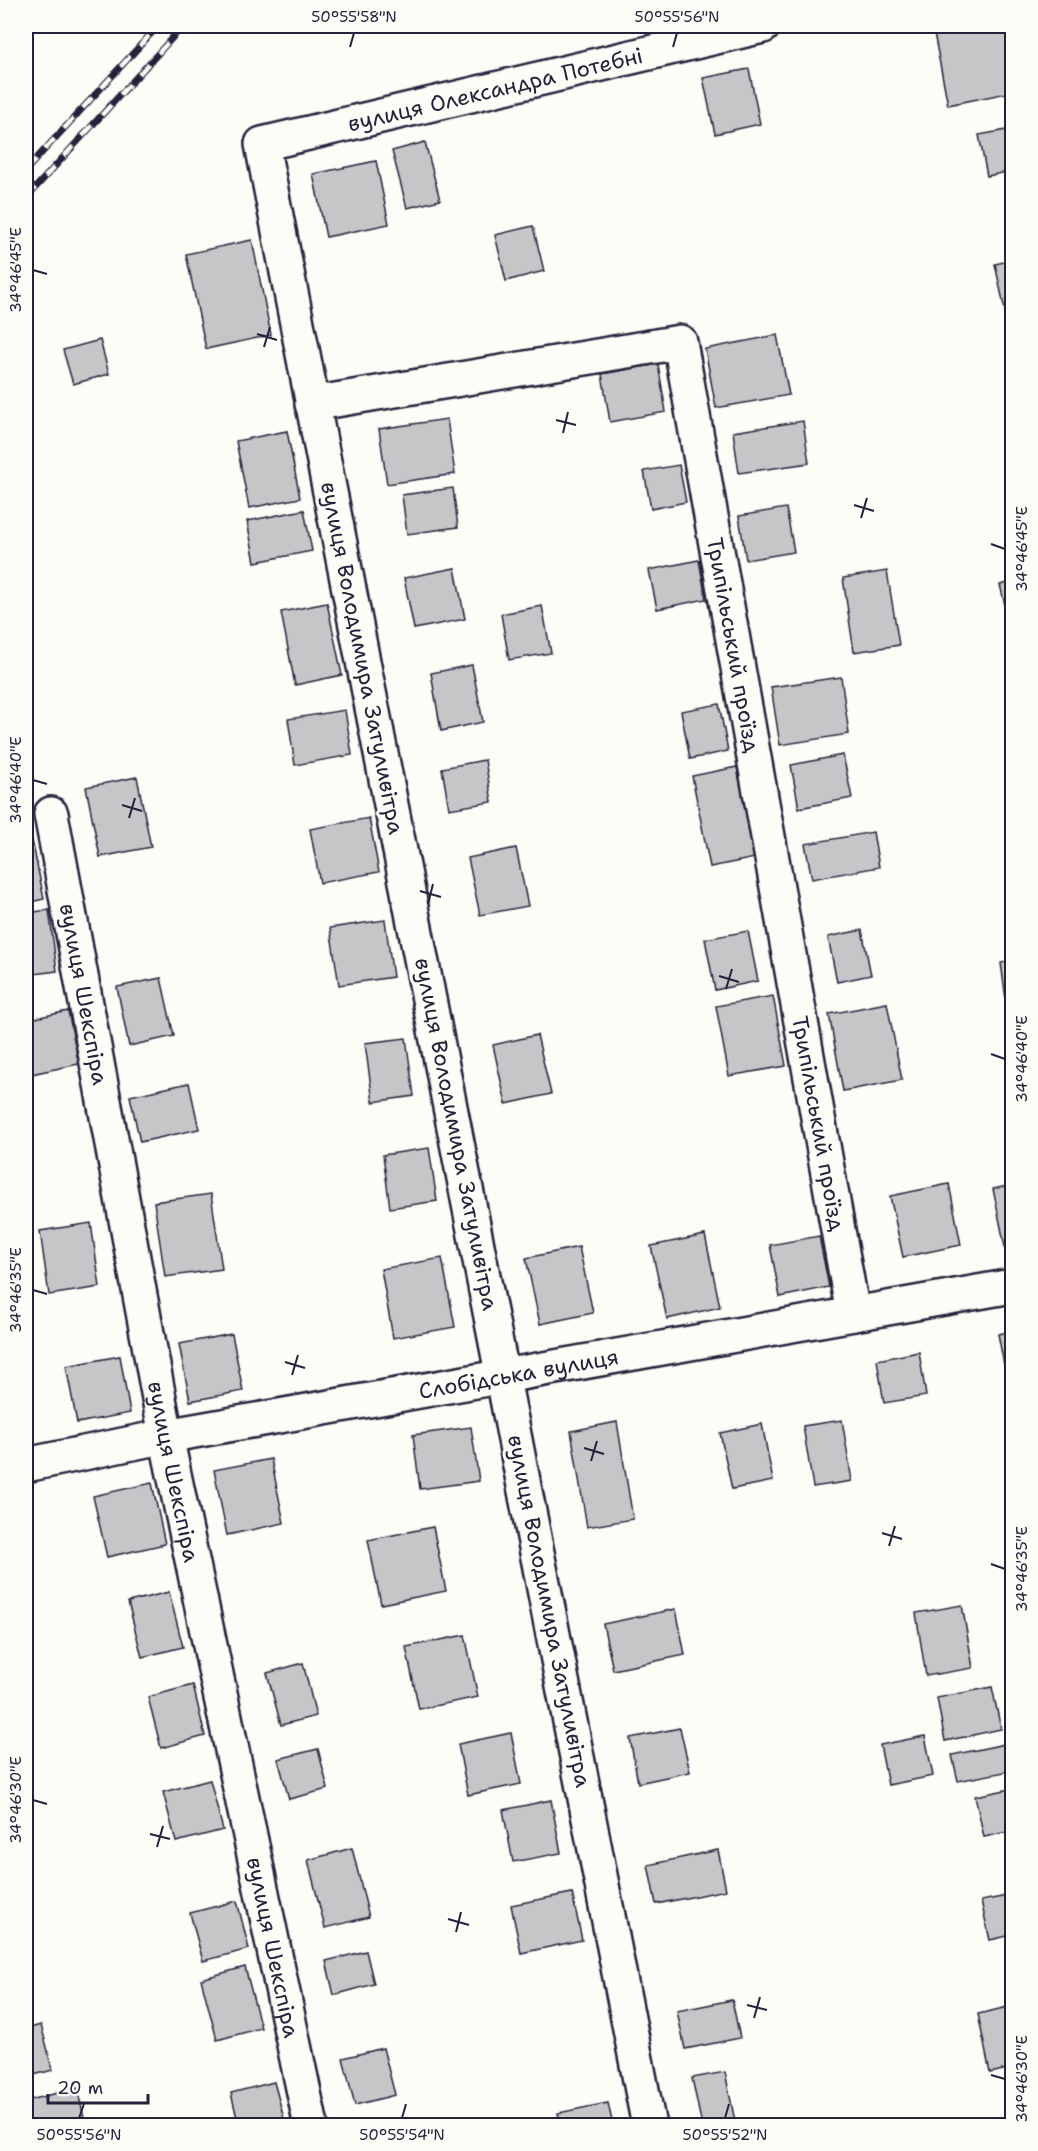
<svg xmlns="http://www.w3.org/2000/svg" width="1038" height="2151" font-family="'Shantell Sans',sans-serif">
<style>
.building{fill:#c6c6c8;stroke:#22223b;stroke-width:1.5}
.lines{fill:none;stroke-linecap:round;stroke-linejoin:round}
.street-casing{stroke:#22223b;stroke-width:38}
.street{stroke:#fdfcf7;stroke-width:33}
.rail-casing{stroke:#22223b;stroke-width:7}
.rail{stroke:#fdfcf7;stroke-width:4.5;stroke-dasharray:14;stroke-linecap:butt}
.ticks{fill:none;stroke:#22223b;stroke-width:2}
.labels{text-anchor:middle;stroke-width:6;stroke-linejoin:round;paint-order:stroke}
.street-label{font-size:22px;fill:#22223b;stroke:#fdfcf7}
.neatline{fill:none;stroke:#22223b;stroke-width:2}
.ticks-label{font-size:15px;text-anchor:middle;fill:#22223b}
</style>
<rect width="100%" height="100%" fill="#fdfcf7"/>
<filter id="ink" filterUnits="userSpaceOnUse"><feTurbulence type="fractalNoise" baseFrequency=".0167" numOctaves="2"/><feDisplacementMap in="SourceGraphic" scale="12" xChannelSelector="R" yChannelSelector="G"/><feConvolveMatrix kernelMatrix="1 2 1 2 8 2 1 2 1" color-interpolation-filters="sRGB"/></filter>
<g filter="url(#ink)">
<g class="building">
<path d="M945 26H1006L1012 59V92L948 105 933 28Z"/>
<path d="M749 69 760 124 715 134 703 78Z"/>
<path d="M1012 129V171L987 176 979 135Z"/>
<path d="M425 142 440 200 407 208 392 151Z"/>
<path d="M376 161 389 224 326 237 313 174Z"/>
<path d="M533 226 544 271 506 281 495 235Z"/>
<path d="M252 240 271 335 206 349 186 254Z"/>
<path d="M1012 260V310L1005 311 995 264Z"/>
<path d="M777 335 789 395 716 408 705 349Z"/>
<path d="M100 340 109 374 73 384 63 350Z"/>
<path d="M658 364 666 412 610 422 602 374Z"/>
<path d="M447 419 455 474 387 484 379 429Z"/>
<path d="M803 421 809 463 739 473 733 432Z"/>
<path d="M287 431 300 498 249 508 236 441Z"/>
<path d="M679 465 686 502 651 509 644 471Z"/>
<path d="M453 488 458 527 407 534 402 495Z"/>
<path d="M786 508 794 552 746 560 739 516Z"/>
<path d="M304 510 312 551 255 562 247 521Z"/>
<path d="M699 560 706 599 657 609 649 570Z"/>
<path d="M455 568 465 619 414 629 404 578Z"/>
<path d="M887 571 899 645 854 652 843 578Z"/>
<path d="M1012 582V624L1010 625 1000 585Z"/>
<path d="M327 603 342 675 295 685 281 612Z"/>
<path d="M542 606 551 653 509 660 501 614Z"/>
<path d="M472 665 483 722 441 731 431 673Z"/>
<path d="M841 677 849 734 780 745 771 687Z"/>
<path d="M719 704 728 751 690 759 681 711Z"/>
<path d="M345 710 352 755 295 765 288 719Z"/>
<path d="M843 755 852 798 799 808 791 765Z"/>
<path d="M485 760 492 802 449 809 442 768Z"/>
<path d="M737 767 755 858 710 867 692 776Z"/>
<path d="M137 777 151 847 100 857 86 787Z"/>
<path d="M369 818 379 872 320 883 310 829Z"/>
<path d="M29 825 44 899 26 903V826Z"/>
<path d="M873 832 879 867 812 879 805 844Z"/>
<path d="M516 848 528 906 480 915 468 858Z"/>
<path d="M49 910 57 971 26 975V913Z"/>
<path d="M385 920 393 977 339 985 330 928Z"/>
<path d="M862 930 871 975 837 982 828 937Z"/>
<path d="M748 931 758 981 715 990 705 939Z"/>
<path d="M1012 961V1028H1010L1001 963Z"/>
<path d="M161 978 174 1036 129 1046 117 987Z"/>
<path d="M773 996 786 1066 729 1076 716 1006Z"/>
<path d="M887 1003 902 1080 843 1091 829 1014Z"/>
<path d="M68 1011 79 1064 31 1074 26 1050V1020Z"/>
<path d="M537 1035 551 1094 506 1104 493 1045Z"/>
<path d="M406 1038 414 1096 373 1102 365 1043Z"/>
<path d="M189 1083 199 1129 140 1142 130 1096Z"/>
<path d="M429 1148 437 1201 390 1208 383 1155Z"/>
<path d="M949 1184 961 1245 903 1257 890 1196Z"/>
<path d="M1012 1185V1246L1005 1247 993 1189Z"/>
<path d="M211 1194 222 1269 165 1277 154 1202Z"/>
<path d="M91 1223 100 1287 49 1295 40 1231Z"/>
<path d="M705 1235 720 1307 667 1319 651 1246Z"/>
<path d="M819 1236 829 1287 780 1297 770 1245Z"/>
<path d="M579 1247 593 1313 540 1324 526 1258Z"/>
<path d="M442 1258 455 1327 393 1338 381 1269Z"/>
<path d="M1012 1331V1395H1010L998 1334Z"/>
<path d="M232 1334 243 1391 190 1401 179 1344Z"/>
<path d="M919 1352 926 1396 884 1403 877 1360Z"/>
<path d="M120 1356 130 1413 77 1423 66 1366Z"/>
<path d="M842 1420 852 1481 813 1487 803 1426Z"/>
<path d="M617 1422 633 1519 587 1527 571 1431Z"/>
<path d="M762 1424 773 1481 732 1489 720 1433Z"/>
<path d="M471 1427 479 1481 420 1489 413 1435Z"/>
<path d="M271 1459 284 1523 227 1535 214 1470Z"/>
<path d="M152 1483 165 1544 107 1557 93 1496Z"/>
<path d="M433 1527 446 1591 381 1604 368 1540Z"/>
<path d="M169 1592 183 1647 142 1657 128 1602Z"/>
<path d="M962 1605 973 1668 926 1676 916 1613Z"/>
<path d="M676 1609 685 1655 613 1670 603 1624Z"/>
<path d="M465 1635 478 1697 419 1709 406 1647Z"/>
<path d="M303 1663 316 1716 281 1725 267 1673Z"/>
<path d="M193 1685 205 1736 161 1748 148 1697Z"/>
<path d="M992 1687 1001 1729 945 1741 937 1698Z"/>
<path d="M680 1728 690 1772 638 1783 630 1738Z"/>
<path d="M511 1733 521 1784 468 1795 458 1744Z"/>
<path d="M925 1736 933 1776 888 1785 880 1745Z"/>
<path d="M1005 1744 1010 1771 958 1781 952 1755Z"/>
<path d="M318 1749 328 1789 289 1799 278 1759Z"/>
<path d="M210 1780 223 1830 176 1842 163 1792Z"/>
<path d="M1011 1789 1012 1831 984 1837 975 1796Z"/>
<path d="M551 1800 561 1853 513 1862 503 1810Z"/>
<path d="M352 1848 369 1917 325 1928 308 1860Z"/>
<path d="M718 1850 726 1890 656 1904 648 1865Z"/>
<path d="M572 1893 582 1940 521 1953 511 1905Z"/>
<path d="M1012 1895V1935L990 1940 981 1901Z"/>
<path d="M237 1901 249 1949 203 1961 190 1913Z"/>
<path d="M26 1925 31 1947 26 1948Z"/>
<path d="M366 1951 374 1984 334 1995 326 1961Z"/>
<path d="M245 1967 261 2028 217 2040 201 1979Z"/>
<path d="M732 2000 740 2038 685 2049 677 2011Z"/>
<path d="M1012 2006V2068L990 2073 978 2014Z"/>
<path d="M41 2025 53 2070 26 2077V2029Z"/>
<path d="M383 2048 395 2095 355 2105 343 2058Z"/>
<path d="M725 2072 736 2126H702L692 2078Z"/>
<path d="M274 2082 286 2126H239L231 2093Z"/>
<path d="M77 2088 86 2126H26V2101Z"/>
<path d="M608 2103 613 2126H561L558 2113Z"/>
</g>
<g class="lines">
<defs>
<g id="street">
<path id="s1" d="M312 404 680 342 853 1314"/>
<path id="s2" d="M51 814 166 1436 311 2126"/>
<path id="s3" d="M26 1465 166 1436 1012 1286"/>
<path id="s4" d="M649 2126 262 144 763 26"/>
</g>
</defs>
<use href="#street" class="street-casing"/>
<use href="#street" class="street"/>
<defs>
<g id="rail">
<path d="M26 170 158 26"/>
<path d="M26 198 183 26"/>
</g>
</defs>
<use href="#rail" class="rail-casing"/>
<use href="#rail" class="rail"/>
</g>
</g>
<path class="ticks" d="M350 47 354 33M673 47 677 33M33 270 47 274M257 334 277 340M264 347 270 327M556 420 576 425M563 433 568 412M854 505 874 511M861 518 867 498M991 544 1005 549M33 780 47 784M122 805 142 811M129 818 135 798M420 891 441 897M428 904 433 884M719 976 739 982M726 989 732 969M991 1054 1005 1059M33 1290 47 1294M285 1362 305 1368M292 1375 298 1355M584 1448 604 1454M591 1461 597 1441M882 1533 902 1539M889 1546 895 1526M991 1564 1005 1569M33 1800 47 1804M150 1834 170 1839M157 1847 163 1826M448 1919 469 1925M456 1932 461 1912M747 2005 767 2010M754 2018 760 1997M991 2075 1005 2079M79 2118 84 2104M402 2118 406 2104M725 2118 729 2104"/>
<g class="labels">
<g class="street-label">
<text dy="8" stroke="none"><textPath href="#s4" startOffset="2259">вулиця Олександра Потебні</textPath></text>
<text dy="8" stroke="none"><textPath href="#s1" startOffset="681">Трипільський проїзд</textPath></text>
<text transform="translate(363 658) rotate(79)" y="8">вулиця Володимира Затуливітра</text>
<text dy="8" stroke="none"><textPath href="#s2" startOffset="183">вулиця Шекспіра</textPath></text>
<text dy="8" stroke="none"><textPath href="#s1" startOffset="1167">Трипільський проїзд</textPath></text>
<text transform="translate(457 1134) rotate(79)" y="8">вулиця Володимира Затуливітра</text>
<text dy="8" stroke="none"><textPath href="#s3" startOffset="501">Слобідська вулиця</textPath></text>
<text dy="8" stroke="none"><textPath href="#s2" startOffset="669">вулиця Шекспіра</textPath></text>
<text transform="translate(550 1611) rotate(79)" y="8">вулиця Володимира Затуливітра</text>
<text dy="8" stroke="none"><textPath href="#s2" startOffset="1155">вулиця Шекспіра</textPath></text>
</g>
</g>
<rect width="1038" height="2151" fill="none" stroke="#fdfcf7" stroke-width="66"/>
<path d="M48 2094v9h100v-9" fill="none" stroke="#22223b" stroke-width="3"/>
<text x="57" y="2094" font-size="18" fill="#22223b" stroke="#fdfcf7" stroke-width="4.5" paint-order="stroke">20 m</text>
<rect x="33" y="33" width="972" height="2085" class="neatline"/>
<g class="ticks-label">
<text x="354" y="22">50°55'58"N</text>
<text x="677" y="22">50°55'56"N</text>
<text transform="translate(16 270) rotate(-90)" y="5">34°46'45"E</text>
<text transform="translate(1022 549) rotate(-90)" y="5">34°46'45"E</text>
<text transform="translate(16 780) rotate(-90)" y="5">34°46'40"E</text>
<text transform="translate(1022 1059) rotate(-90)" y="5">34°46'40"E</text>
<text transform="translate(16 1290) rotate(-90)" y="5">34°46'35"E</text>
<text transform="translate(1022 1569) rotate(-90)" y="5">34°46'35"E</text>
<text transform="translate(16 1800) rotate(-90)" y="5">34°46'30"E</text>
<text transform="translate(1022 2079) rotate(-90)" y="5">34°46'30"E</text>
<text x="79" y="2140">50°55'56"N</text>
<text x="402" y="2140">50°55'54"N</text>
<text x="725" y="2140">50°55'52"N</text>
</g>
</svg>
